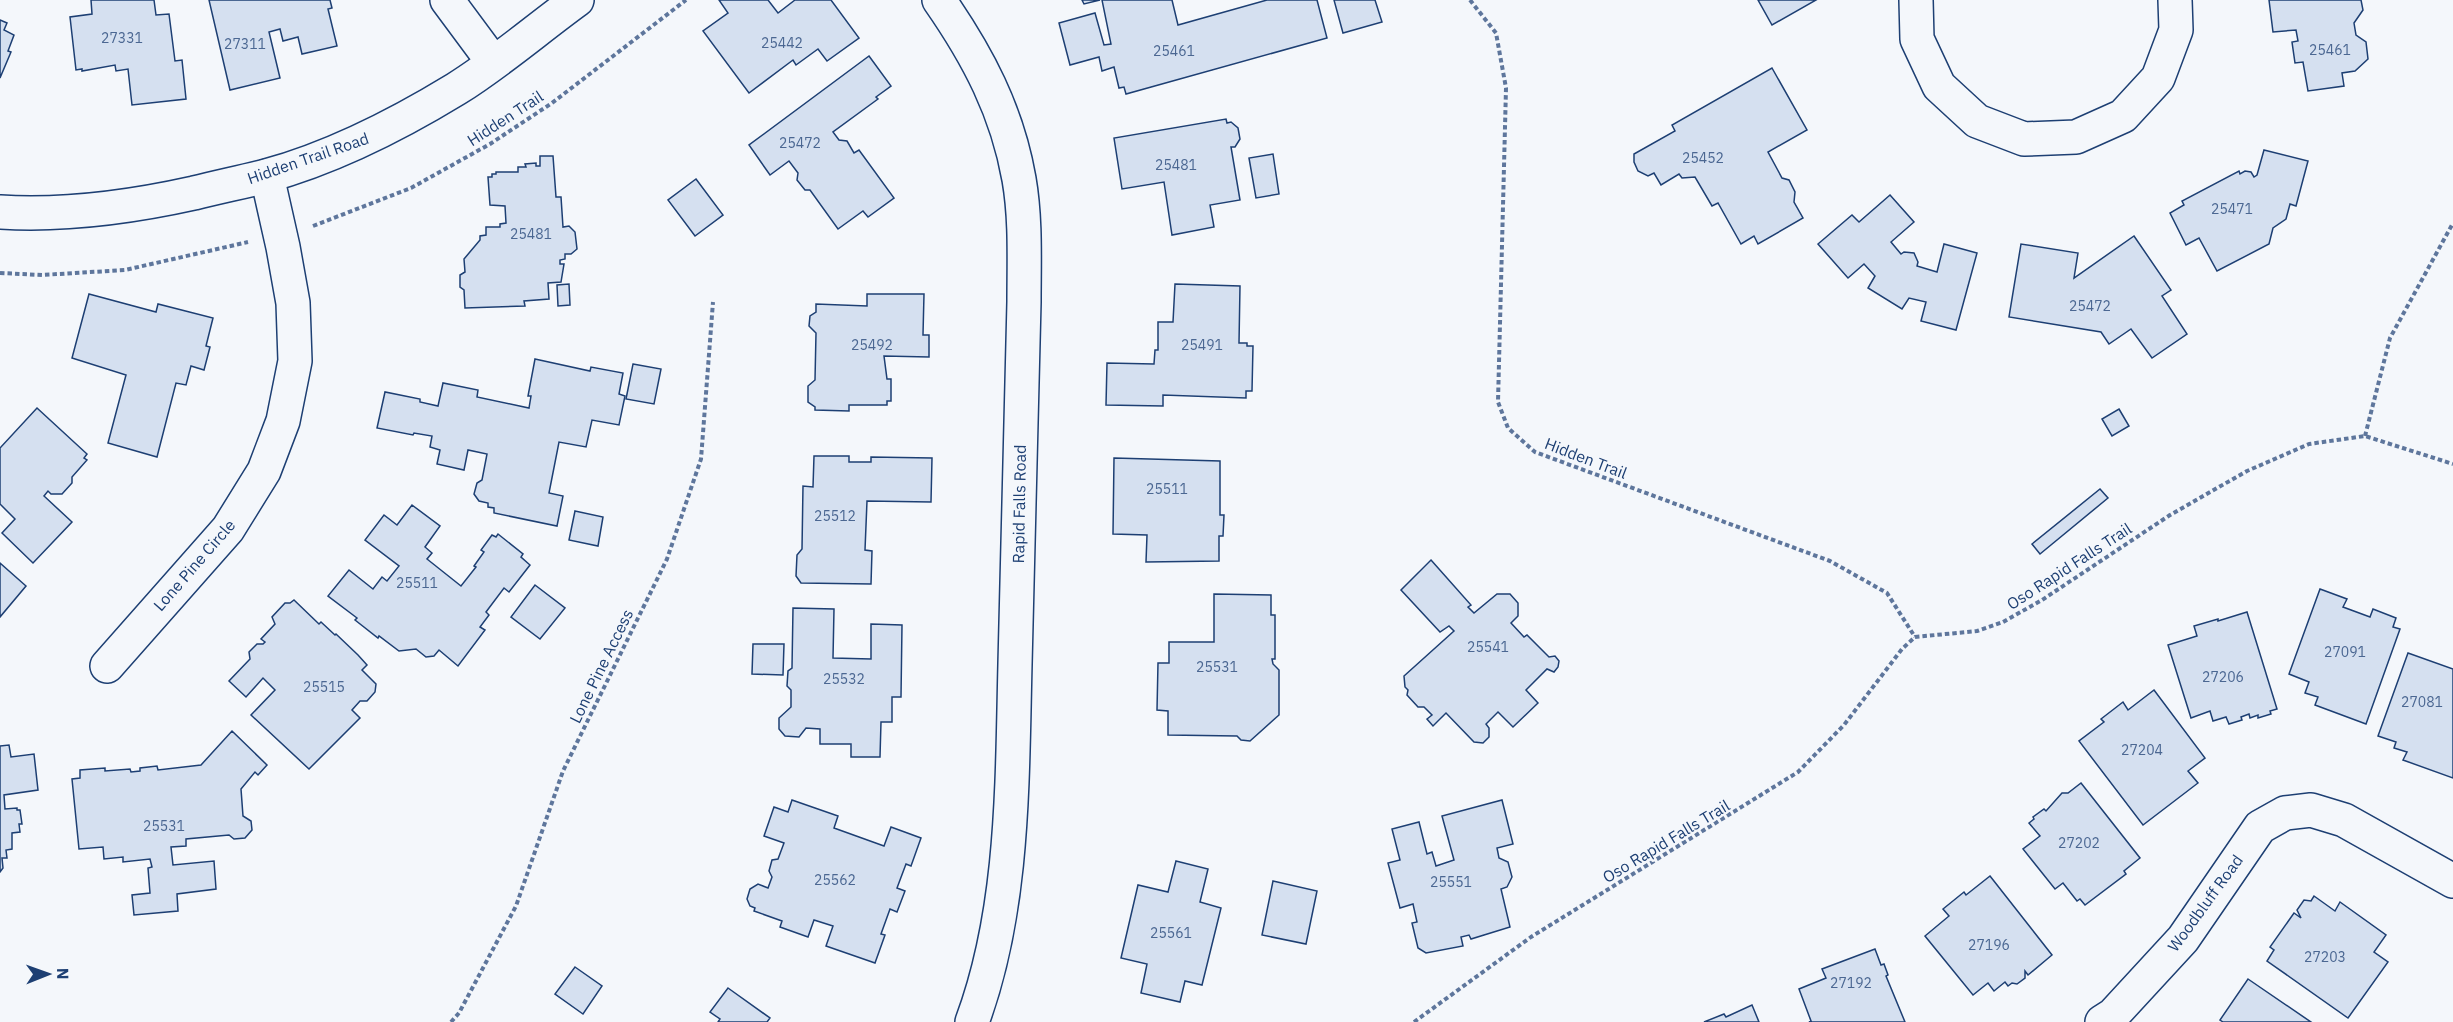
<svg xmlns="http://www.w3.org/2000/svg" width="2453" height="1022" font-family="'IBM Plex Sans',sans-serif">
<style>
.building{fill:#d5e0f0;stroke:#1d3f73;stroke-width:1.5}
.lines{fill:none;stroke-linecap:round;stroke-linejoin:round}
.street-casing{stroke:#1d3f73;stroke-width:36}
.secondary-casing{stroke:#1d3f73;stroke-width:36}
.path{stroke:#5e769c;stroke-width:4;stroke-dasharray:4.5 3;stroke-linecap:butt}
.street{stroke:#f4f7fb;stroke-width:33}
.secondary{stroke:#f4f7fb;stroke-width:33}
.labels{text-anchor:middle;stroke-width:4.5;stroke-linejoin:round;paint-order:stroke}
.number-label{font-size:14px;fill:#4b6792}
.street-label{font-size:16px;fill:#1d3f73;stroke:#f4f7fb}
</style>
<rect width="100%" height="100%" fill="#f4f7fb"/>
<g class="building">
<path d="M91 0H154L156 15 169 14 175 61 182 60 186 99 132 105 128 69 116 71 115 65 82 71V69L76 70 70 17 92 14Z"/>
<path d="M209 0H330L332 8 328 9 337 46 302 54 298 37 283 41 280 29 269 32 280 78 230 90Z"/>
<path d="M719 0H768L778 13 795 0H831L859 38 827 61 818 49 796 65 793 60 749 93 703 31 728 13Z"/>
<path d="M1082 0H1100L1084 4Z"/>
<path d="M1102 0H1172L1178 25 1267 0H1317L1327 38 1126 94 1124 87 1119 88 1114 67 1102 71 1099 57 1070 65 1059 23 1095 13 1104 45 1111 44Z"/>
<path d="M1334 0H1375L1382 22 1343 33Z"/>
<path d="M1758 0H1816L1772 25Z"/>
<path d="M2269 0H2361L2363 10 2354 23 2356 35 2366 42 2368 59 2355 71 2342 73 2344 86 2308 91 2303 62 2295 63 2292 42 2298 41 2296 30 2273 32Z"/>
<path d="M0 20 7 23 4 30 14 35 8 51 11 52 0 78Z"/>
<path d="M869 56 891 86 876 97 878 99 833 132 839 140 847 141 854 153 859 150 894 198 868 217 863 211 838 229 810 190H805L797 180 798 173 789 161 770 175 749 145Z"/>
<path d="M1772 68 1807 130 1768 152 1782 178 1789 180 1795 192 1794 202 1803 218 1758 244 1754 236 1741 244 1718 203 1712 206 1695 177 1682 178 1679 174 1661 185 1654 173 1648 176 1638 171 1634 162V154L1675 131 1672 125Z"/>
<path d="M1226 119 1227 123 1231 122 1238 128 1240 139 1235 147H1231L1240 200 1210 205 1214 227 1172 235 1164 182 1122 189 1114 138Z"/>
<path d="M2264 150 2308 161 2296 206 2290 204 2286 219 2273 228 2269 244 2217 271 2199 238 2186 245 2170 213 2184 205 2182 201 2239 171 2240 174 2245 171 2251 172 2254 177 2257 175Z"/>
<path d="M1273 154 1279 194 1256 198 1249 158Z"/>
<path d="M540 156H553L556 197H561L563 227 569 226 575 232 577 249 571 254H565V259L560 260V264H564L561 282 548 283 549 299 524 301 525 306 465 308 464 290 460 287V275L465 272 464 259 480 240V236L486 235V227H500V224L506 223 505 206 490 205 488 177H492V174H496V172H518V167H526L525 164 536 163V166H540Z"/>
<path d="M696 179 723 215 695 236 668 200Z"/>
<path d="M1890 195 1914 222 1891 242 1901 254 1904 252 1914 253 1918 262 1917 266 1937 272 1944 244 1977 253 1956 330 1921 321 1926 302 1909 298 1902 309 1868 288 1875 276 1864 264 1848 278 1818 244 1852 215 1859 222Z"/>
<path d="M2134 236 2171 290 2162 296 2187 334 2152 358 2131 329 2109 344 2101 332 2009 317 2021 244 2078 253 2074 278Z"/>
<path d="M569 284 570 305 558 306 557 285Z"/>
<path d="M1175 284 1240 286 1239 343H1247V346H1253L1252 391H1246V398L1163 395V406L1106 405 1107 363 1154 364 1155 350H1158V322H1173Z"/>
<path d="M89 294 156 312 158 304 213 318 206 346 210 347 204 370 191 366 186 385 176 383 157 457 108 443 126 375 72 358Z"/>
<path d="M867 294H924L923 335H929V357L884 356 887 379H891V401H887V405H849V411L815 410V407L808 402V386L815 380 816 333 809 326 810 316 816 312V304L867 306Z"/>
<path d="M535 359 590 371 591 367 623 373 619 394 625 396 619 425 592 420 586 447 559 442 549 493 563 496 557 526 494 513V508L488 507V503L479 501 474 494 477 483 482 480 487 454 468 450 464 470 437 464 440 450 430 447 432 436 414 433 413 435 377 428 385 392 420 399V402L438 406 443 383 478 390 477 397 529 408 531 396H528Z"/>
<path d="M633 364 661 369 654 404 626 399Z"/>
<path d="M37 408 87 454 84 458 87 460 72 477V483L62 494H51L48 491 44 496 72 522 33 563 2 533 15 519 0 504V448Z"/>
<path d="M2119 409 2129 426 2112 436 2102 419Z"/>
<path d="M814 456H849V462H871V457L932 458 931 502 867 501 865 550 872 551 871 584 801 583 796 576 797 555 802 549 803 486 813 487Z"/>
<path d="M1114 458 1220 461V515H1224L1223 536H1219V561L1146 562 1147 535 1113 534Z"/>
<path d="M2100 489 2108 498 2040 554 2032 544Z"/>
<path d="M412 505 440 526 425 547 432 553 427 559 461 586 476 567 474 566 484 552 481 550 492 535 496 537 498 534 523 554 521 557 530 565 509 592 504 588 486 612 489 615 480 627 485 630 458 666 439 650 434 656 426 657 416 649 399 651 379 636 378 638 355 620 357 618 328 596 349 570 373 589 382 577 387 581 399 566 365 540 384 515 397 525Z"/>
<path d="M575 511 603 517 598 546 569 540Z"/>
<path d="M1431 560 1471 605 1468 607 1474 613 1497 594H1510L1518 603V616L1511 623 1524 637 1527 635 1549 657 1555 656 1559 661 1558 667 1554 672 1547 669 1526 690 1538 703 1513 727 1498 712 1486 724 1489 728V737L1483 743 1474 742 1446 713 1433 726 1427 719 1432 715 1424 707H1418L1407 695 1408 690 1405 687 1404 676 1454 631 1449 626 1440 632 1401 590Z"/>
<path d="M0 563 26 586 0 617Z"/>
<path d="M535 585 565 608 540 639 511 617Z"/>
<path d="M2320 589 2347 599 2343 607 2370 617 2373 609 2396 618 2393 627 2400 629 2366 724 2315 705 2318 697 2305 693 2309 682 2289 674Z"/>
<path d="M1214 594 1271 595V615H1275V659H1272L1273 664 1279 670V715L1250 741 1241 740 1237 736 1168 735V711L1157 710 1158 663H1169V642H1214Z"/>
<path d="M294 600 319 624 321 622 335 635 336 634 358 655 367 665 362 670 376 684 375 692 367 701H360L352 710 360 718 309 769 251 715 275 690 263 678 246 697 229 681 250 659 249 652 257 644H263L265 642 261 639 275 624 272 617 285 603H290Z"/>
<path d="M793 608 834 609 833 658 871 659V624L902 625 901 697H892V722H881L880 757H851V744H820V729L806 728 799 737 785 736 779 729V718L791 707V690L787 686 788 671 792 668Z"/>
<path d="M2247 612 2277 709 2270 711 2271 714 2258 718V715L2250 718 2249 714 2241 717 2242 720 2229 724 2226 717 2213 721 2210 711 2191 718 2168 645 2197 636 2194 626 2218 619V621Z"/>
<path d="M753 644H784L783 675 752 674Z"/>
<path d="M2408 653 2453 669V778L2403 760 2407 752 2394 748 2396 742 2378 736Z"/>
<path d="M2154 690 2205 758 2188 771 2198 783 2143 825 2079 741 2104 722 2101 719 2123 702 2128 710Z"/>
<path d="M232 731 267 765 258 775 255 772 241 789 243 816 251 821 252 830 245 838 234 839 229 835 186 839V846L171 847 173 865 214 861 216 889 177 894 178 911 134 915 132 895 150 893 148 868 152 867 150 859 123 862V857L104 859 103 847 79 849 72 779 80 778V770L105 768V771L130 769 131 772 140 771V768L157 766 158 770 201 765Z"/>
<path d="M9 745 11 757 34 754 38 790 4 795 5 809 17 808V810H20L22 824H19L20 832 12 833V849L6 850 7 858H2L3 868 0 872V746Z"/>
<path d="M2081 783 2140 858 2124 871 2126 874 2085 905 2080 899 2077 901 2063 883 2055 889 2023 849 2040 836 2029 823 2034 819 2033 817 2044 809 2046 811 2062 793H2068Z"/>
<path d="M792 800 838 816 834 828 884 846 891 827 921 838 911 866 906 864 897 888 905 891 897 912 890 909 881 934 885 935 875 963 826 946 833 926 814 920 808 937 780 927 782 921 754 911 755 908 750 906 747 899 750 889 758 884 768 888 772 877 769 871 772 860 778 859 784 843 764 836 774 807 788 812Z"/>
<path d="M1502 800 1513 844 1497 848 1499 858 1508 862 1512 877 1507 887 1501 889 1510 927 1471 939 1469 935 1461 937 1463 946 1426 953 1418 948 1412 923 1417 922 1413 904 1400 908 1388 863 1400 860 1392 829 1419 822 1427 854 1432 852 1436 866 1454 860 1442 816Z"/>
<path d="M1176 861 1208 869 1200 902 1221 908 1202 985 1185 981 1180 1002 1141 993 1147 964 1121 958 1138 885 1168 892Z"/>
<path d="M1990 876 2052 955 2028 975 2025 971V978L2017 984 2012 983 2008 986 2005 982 1994 991 1988 983 1973 995 1925 936 1949 916 1943 909 1964 892 1966 895Z"/>
<path d="M1273 881 1317 891 1306 944 1262 935Z"/>
<path d="M2314 896 2335 911 2340 902 2386 935 2374 952 2388 962 2348 1018 2267 961 2274 950 2270 947 2294 913 2301 918 2297 910 2304 900 2311 901Z"/>
<path d="M1875 949 1881 965 1884 964 1888 975 1886 976 1905 1022H1809L1811 1021 1799 989 1826 978 1822 969Z"/>
<path d="M575 967 602 986 583 1014 555 994Z"/>
<path d="M2248 979 2311 1022H2223L2220 1020Z"/>
<path d="M728 988 770 1018 767 1022H718L720 1019 710 1012Z"/>
<path d="M1752 1005 1759 1022H1704L1724 1014 1726 1017Z"/>
</g>
<g class="lines">
<defs>
<g id="street">
<path d="M447 0 493 62"/>
<path d="M1916 0 1917 39 1939 86 1977 121 2024 139 2076 137 2123 116 2158 78 2176 30 2175 0"/>
<path d="M107 666 228 529 264 471 283 421 295 361 293 303 283 247 267 176"/>
<path d="M2102 1022 2113 1015 2183 939 2260 827 2285 813 2311 810 2344 820 2453 881"/>
</g>
<g id="secondary">
<path d="M939 0C978 56 1007 111 1019 179 1026 219 1024 261 1024 302 1021 423 1018 544 1015 664 1012 784 1014 909 972 1022"/>
<path d="M0 212C65 216 131 207 194 193 218 187 242 182 266 176 332 158 397 125 456 89 498 63 537 29 577 0"/>
</g>
</defs>
<use href="#street" class="street-casing"/>
<use href="#secondary" class="secondary-casing"/>
<g class="path">
<path d="M1470 0 1496 33 1506 88 1498 402 1508 428 1535 452 1830 561 1887 593 1915 637"/>
<path d="M313 226 411 188 490 144 552 103 686 0"/>
<path d="M0 273 42 275 125 270 248 242"/>
<path d="M2365 436 2390 338 2453 223"/>
<path d="M451 1022 459 1013 516 906 563 771 667 559 701 459 713 302"/>
<path d="M1414 1022 1531 937 1798 772 1844 725 1902 649 1915 637 1977 631 2003 622 2042 600 2170 515 2247 471 2309 444 2365 436 2453 464"/>
</g>
<use href="#street" class="street"/>
<use href="#secondary" class="secondary"/>
</g>
<g class="labels">
<g class="number-label">
<text x="122" y="43">27331</text>
<text x="782" y="48">25442</text>
<text x="245" y="49">27311</text>
<text x="2330" y="55">25461</text>
<text x="1174" y="56">25461</text>
<text x="800" y="148">25472</text>
<text x="1703" y="163">25452</text>
<text x="1176" y="170">25481</text>
<text x="2232" y="214">25471</text>
<text x="531" y="239">25481</text>
<text x="2090" y="311">25472</text>
<text x="872" y="350">25492</text>
<text x="1202" y="350">25491</text>
<text x="1167" y="494">25511</text>
<text x="835" y="521">25512</text>
<text x="417" y="588">25511</text>
<text x="1488" y="652">25541</text>
<text x="2345" y="657">27091</text>
<text x="1217" y="672">25531</text>
<text x="2223" y="682">27206</text>
<text x="844" y="684">25532</text>
<text x="324" y="692">25515</text>
<text x="2422" y="707">27081</text>
<text x="2142" y="755">27204</text>
<text x="164" y="831">25531</text>
<text x="2079" y="848">27202</text>
<text x="835" y="885">25562</text>
<text x="1451" y="887">25551</text>
<text x="1171" y="938">25561</text>
<text x="1989" y="950">27196</text>
<text x="2325" y="962">27203</text>
<text x="1851" y="988">27192</text>
</g>
<g class="street-label">
<text transform="translate(505 118) rotate(-33)" y="6">Hidden Trail</text>
<text transform="translate(308 158) rotate(-19)" y="6">Hidden Trail Road</text>
<text transform="translate(1586 458) rotate(21)" y="6">Hidden Trail</text>
<text transform="translate(1019 504) rotate(-89)" y="6">Rapid Falls Road</text>
<text transform="translate(194 565) rotate(-49)" y="6">Lone Pine Circle</text>
<text transform="translate(2069 566) rotate(-33)" y="6">Oso Rapid Falls Trail</text>
<text transform="translate(601 666) rotate(-64)" y="6">Lone Pine Access</text>
<text transform="translate(1666 841) rotate(-31)" y="6">Oso Rapid Falls Trail</text>
<text transform="translate(2205 903) rotate(-54)" y="6">Woodbluff Road</text>
</g>
</g>
<g transform="translate(48 974) rotate(89)" stroke="#f4f7fb" stroke-width="4.5" paint-order="stroke">
<path d="M0-4.5L10 22L0 15L-10 22Z" fill="#1d3f73"/>
<text y="-9" font-size="16" font-weight="bold" text-anchor="middle" fill="#1d3f73">N</text>
</g>
</svg>
